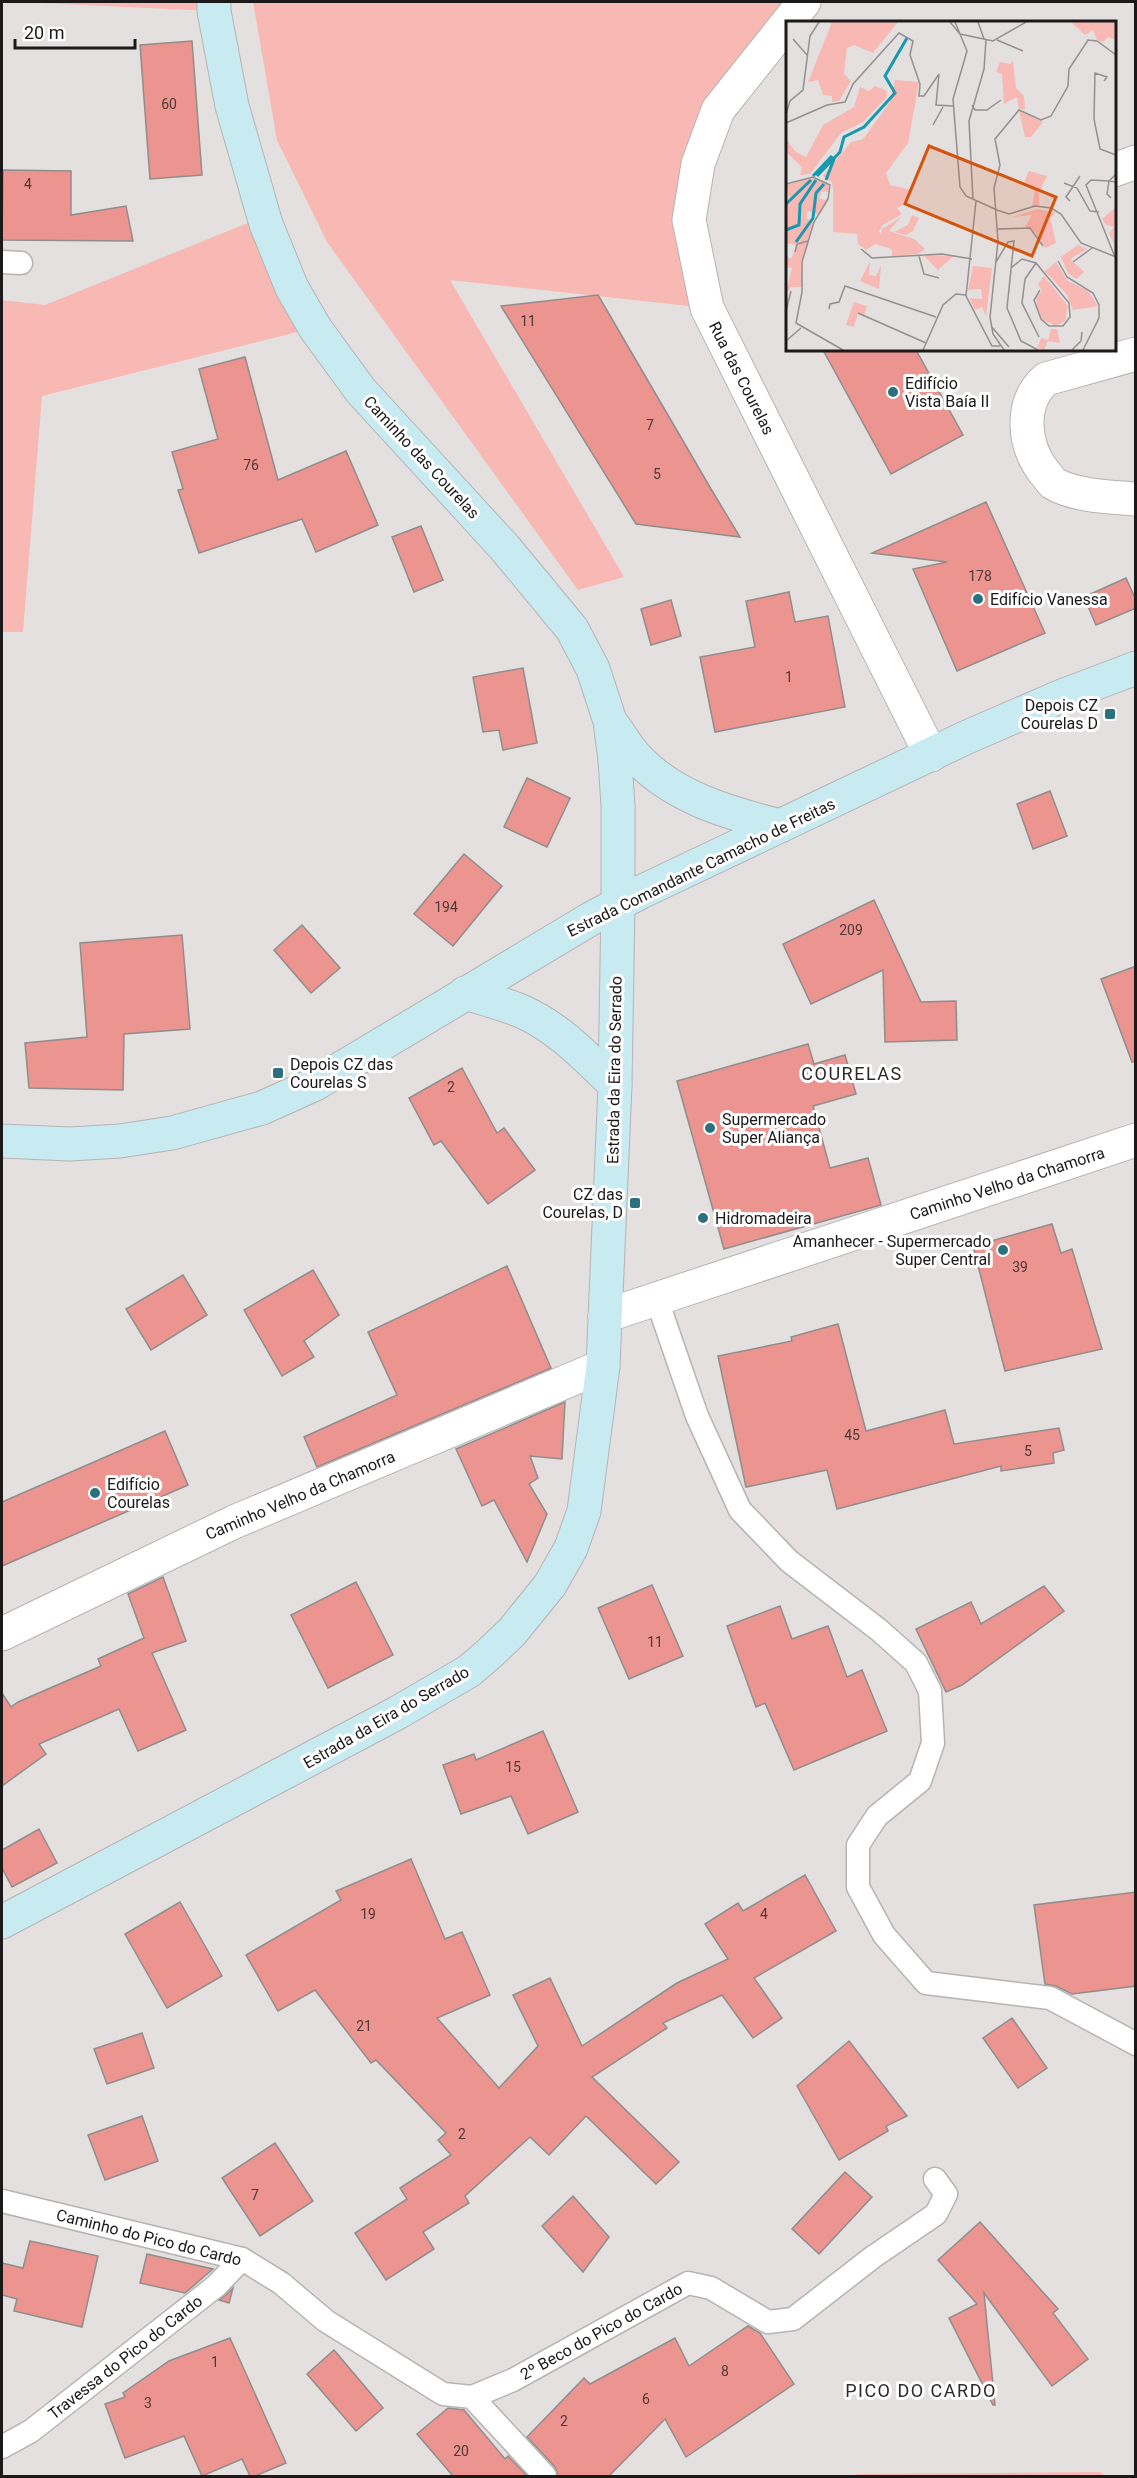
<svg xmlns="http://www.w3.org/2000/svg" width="1137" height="2478" font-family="Roboto,sans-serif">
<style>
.green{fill:#f8b8b4}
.building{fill:#ec9490;stroke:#918d8d;stroke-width:1.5}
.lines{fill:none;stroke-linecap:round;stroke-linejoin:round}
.lane-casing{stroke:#b7b3b3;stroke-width:25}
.street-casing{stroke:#b7b3b3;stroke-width:35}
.secondary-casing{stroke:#b7b3b3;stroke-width:35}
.lane{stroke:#fff;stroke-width:22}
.street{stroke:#fff;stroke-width:33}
.secondary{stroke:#c8ebf2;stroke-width:33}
.poi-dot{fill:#2a707e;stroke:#fff;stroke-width:2}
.labels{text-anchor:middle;stroke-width:6;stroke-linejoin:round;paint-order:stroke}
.number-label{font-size:14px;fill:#4f3837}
.street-label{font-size:16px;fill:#1b1919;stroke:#fff}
.poi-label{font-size:16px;fill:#1b1919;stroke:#fff;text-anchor:start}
.neighbourhood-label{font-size:18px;letter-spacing:1.5px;fill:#2d2a2a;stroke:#fff}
.inset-river{fill:none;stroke:#179ab0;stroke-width:3}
.inset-road{fill:none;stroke:#949090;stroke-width:1.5}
.view{fill:#d4530d;fill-opacity:0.15;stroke:#d4530d;stroke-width:3}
.inset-edge{fill:none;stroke:#1b1919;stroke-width:3}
</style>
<rect width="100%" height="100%" fill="#e4e0e0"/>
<g class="green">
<path d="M17 2H214V11Z"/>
<path d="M253 2H804L698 164 707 308 450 280 624 577 578 590 327 242 277 140Z"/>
<path d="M265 216 305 330 42 396 23 632H2V300L45 305Z"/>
<path d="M1100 2472 1106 2476H856L855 2474Z"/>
</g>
<g class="building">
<path d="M192 41 202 175 150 179 140 45Z"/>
<path d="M3 170 71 171V215L126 206 133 241 2 240Z"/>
<path d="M598 295 711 489 740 537 636 524 501 306Z"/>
<path d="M823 350H916L963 435 891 474Z"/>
<path d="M245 357 278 480 346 451 378 525 316 552 302 519 199 553 178 490 183 489 172 452 218 439 199 369Z"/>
<path d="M986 502 1045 633 957 671 913 569 947 562 872 553Z"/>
<path d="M421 526 443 580 414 592 392 537Z"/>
<path d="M1126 578 1136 600V608L1096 625 1084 597Z"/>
<path d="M789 592 795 622 828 616 845 707 715 732 700 657 755 647 746 601Z"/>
<path d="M671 600 681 636 651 645 641 609Z"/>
<path d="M523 668 537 743 503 750 499 730 483 732 473 677Z"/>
<path d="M527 778 570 798 547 847 504 827Z"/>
<path d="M1050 791 1067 836 1033 849 1017 804Z"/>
<path d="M464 854 502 886 453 946 414 914Z"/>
<path d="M874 900 921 1002 956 1001 957 1040 885 1042 883 970 811 1004 783 944Z"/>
<path d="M302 925 340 968 311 993 274 950Z"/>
<path d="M182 935 190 1029 124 1034 123 1090 29 1088 25 1043 87 1037 80 943Z"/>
<path d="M1136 966V1062H1132L1101 979Z"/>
<path d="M808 1044 814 1064 845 1055 856 1094 813 1106 830 1168 868 1158 881 1205 724 1249 677 1081Z"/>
<path d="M462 1068 497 1133 504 1128 535 1170 488 1204 441 1141 434 1145 409 1098Z"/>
<path d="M1052 1224 1061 1253 1072 1249 1102 1349 1005 1371 973 1246Z"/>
<path d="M507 1266 551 1368 317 1467 304 1437 397 1395 368 1332Z"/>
<path d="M313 1270 339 1315 304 1341 314 1357 282 1376 244 1310Z"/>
<path d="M183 1275 207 1315 151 1350 126 1309Z"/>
<path d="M838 1324 866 1431 945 1410 954 1444 1059 1428 1064 1450 1053 1453 1054 1463 1001 1471V1466L837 1509 827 1470 746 1487 718 1356 792 1341 791 1337Z"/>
<path d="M565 1402 562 1459 530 1456 538 1478 529 1484 547 1514 527 1562 494 1500 482 1506 456 1449Z"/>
<path d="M165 1431 188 1485 2 1566V1502Z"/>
<path d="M163 1577 186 1641 152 1653 186 1730 138 1751 119 1709 39 1744 46 1754 2 1786V1693L11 1707 18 1702 101 1666 98 1659 144 1638 128 1594Z"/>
<path d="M356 1582 393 1655 328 1688 291 1615Z"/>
<path d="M652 1585 683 1656 629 1679 598 1608Z"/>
<path d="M1044 1586 1064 1611 962 1685 946 1692 916 1629 971 1602 981 1624Z"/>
<path d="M780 1606 792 1639 828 1626 847 1677 862 1670 887 1731 794 1770 765 1703 756 1707 727 1626Z"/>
<path d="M543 1731 578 1812 528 1834 511 1796 461 1814 443 1765 474 1754 476 1760Z"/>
<path d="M39 1829 57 1863 12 1887 2 1868V1850Z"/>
<path d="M411 1859 445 1939 462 1932 490 1995 437 2018 499 2088 538 2046 513 1995 550 1978 582 2046 677 1983 728 1959 705 1924 738 1903 743 1911 805 1875 836 1931 754 1978 782 2018 753 2038 722 1995 663 2023 667 2028 592 2077 679 2162 656 2184 586 2116 549 2155 530 2137 465 2196 469 2203 423 2232 434 2249 386 2280 355 2233 407 2199 400 2188 451 2155 438 2140 446 2133 376 2060 371 2063 315 1990 278 2011 246 1955 341 1900 336 1891Z"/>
<path d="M1136 1892V1986L1072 1994 1056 1986 1045 1984 1034 1905Z"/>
<path d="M180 1902 222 1976 167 2008 125 1934Z"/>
<path d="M1012 2018 1047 2068 1018 2088 983 2038Z"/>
<path d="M142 2033 154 2068 107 2084 94 2049Z"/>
<path d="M849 2041 907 2116 886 2126 888 2131 839 2160 797 2086Z"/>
<path d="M142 2116 158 2161 105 2180 88 2135Z"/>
<path d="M275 2143 313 2201 260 2236 222 2178Z"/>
<path d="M845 2172 872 2197 819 2254 792 2229Z"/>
<path d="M573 2196 609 2237 583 2272 542 2226Z"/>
<path d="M980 2222 1058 2309 1053 2313 1088 2359 1052 2386 984 2293 995 2405H993L949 2318 977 2304 938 2260Z"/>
<path d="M30 2241 98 2256 82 2327 14 2311 17 2299 2 2295V2263L23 2268Z"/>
<path d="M147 2254 213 2269 185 2293 140 2283Z"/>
<path d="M233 2288 229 2303 219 2300 226 2295Z"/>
<path d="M748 2326 760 2333 794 2384 686 2457 665 2419 609 2476H558L555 2467 527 2437 584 2378 590 2384 675 2338 689 2366Z"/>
<path d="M230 2338 286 2463 255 2476H250L242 2459 202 2476 184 2436 125 2458 105 2404 125 2397 123 2393 169 2361Z"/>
<path d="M334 2350 383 2408 356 2431 307 2374Z"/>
<path d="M448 2408 464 2410 505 2459 508 2456 527 2476H453L417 2434Z"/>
</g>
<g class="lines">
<defs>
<g id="lane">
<path d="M2 262 21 263"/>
<path d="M657 1300 697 1416 740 1510 789 1561 879 1630 916 1663 930 1691 933 1743 920 1781 877 1816 858 1845V1887L884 1935 926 1983 1050 1998 1136 2044"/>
<path d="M2 2201 242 2259 281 2283 326 2321 443 2394 472 2397 545 2476"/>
<path d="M472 2397 513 2380 688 2283 711 2288 768 2322 793 2319 873 2257 936 2214 946 2194 935 2179"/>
<path d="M2 2447 31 2431 216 2286 242 2259"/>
</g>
<g id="street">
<path d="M804 2 718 110 698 164 689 220 707 308 931 755"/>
<path d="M1114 170 1136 162"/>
<path d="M1136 354 1046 379C1019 403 1023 445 1044 472 1047 475 1050 480 1053 483 1073 496 1112 497 1136 499"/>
<path d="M605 1316 1136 1140"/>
<path d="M2 1634 234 1522 603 1366"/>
</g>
<g id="secondary">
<path d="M613 725C621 736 628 749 638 759 675 798 729 813 780 826"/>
<path d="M465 993C484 999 505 1004 523 1012 559 1028 587 1058 615 1085"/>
<path d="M2 1141 70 1144 120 1141 172 1133 262 1108 315 1084 592 918 641 892 965 738 1062 696 1136 668"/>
<path d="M2 1922 397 1713 469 1671 490 1653 512 1632 550 1585 571 1548 584 1511 603 1366 615 1085 618 904V806L615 760 610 721 593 669 572 629 505 548 361 391 315 328 292 288 266 224 232 106 214 11V2"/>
</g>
</defs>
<use href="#lane" class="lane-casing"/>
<use href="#street" class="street-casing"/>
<use href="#secondary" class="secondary-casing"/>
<use href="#lane" class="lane"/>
<use href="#street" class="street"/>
<use href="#secondary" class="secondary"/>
</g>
<g class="poi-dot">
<circle cx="893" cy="392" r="6"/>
<circle cx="978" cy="599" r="6"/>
<rect x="1104" y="708" width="12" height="12" rx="3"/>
<rect x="272" y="1067" width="12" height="12" rx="3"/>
<circle cx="710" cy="1128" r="6"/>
<rect x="629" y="1197" width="12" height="12" rx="3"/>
<circle cx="703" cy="1218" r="6"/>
<circle cx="1003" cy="1250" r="6"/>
<circle cx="95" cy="1493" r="6"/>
</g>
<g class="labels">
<g class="number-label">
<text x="169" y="109">60</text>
<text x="28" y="189">4</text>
<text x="528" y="326">11</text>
<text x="650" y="430">7</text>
<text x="251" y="470">76</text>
<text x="657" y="479">5</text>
<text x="980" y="581">178</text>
<text x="789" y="682">1</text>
<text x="446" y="912">194</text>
<text x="851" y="935">209</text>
<text x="451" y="1092">2</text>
<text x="1020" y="1272">39</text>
<text x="852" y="1440">45</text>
<text x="1028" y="1456">5</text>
<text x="655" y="1647">11</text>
<text x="513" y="1772">15</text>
<text x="368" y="1919">19</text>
<text x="764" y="1919">4</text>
<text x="364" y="2031">21</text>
<text x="462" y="2139">2</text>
<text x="255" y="2200">7</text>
<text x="215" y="2367">1</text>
<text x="725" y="2376">8</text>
<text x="646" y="2404">6</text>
<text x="148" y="2408">3</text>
<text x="564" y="2426">2</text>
<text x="461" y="2456">20</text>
</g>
<g class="street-label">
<text transform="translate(742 378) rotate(63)" y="6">Rua das Courelas</text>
<text transform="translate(422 457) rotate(47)" y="6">Caminho das Courelas</text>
<text transform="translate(701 867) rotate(-26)" y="6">Estrada Comandante Camacho de Freitas</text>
<text transform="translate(614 1070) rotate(-89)" y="6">Estrada da Eira do Serrado</text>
<text transform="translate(1007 1183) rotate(-18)" y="6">Caminho Velho da Chamorra</text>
<text transform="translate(300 1495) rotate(-23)" y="6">Caminho Velho da Chamorra</text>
<text transform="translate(386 1717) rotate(-30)" y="6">Estrada da Eira do Serrado</text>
<text transform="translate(149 2237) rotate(14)" y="6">Caminho do Pico do Cardo</text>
<text transform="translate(601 2331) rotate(-29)" y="6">2º Beco do Pico do Cardo</text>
<text transform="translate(125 2357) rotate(-38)" y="6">Travessa do Pico do Cardo</text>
</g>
<g class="poi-label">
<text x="905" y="389">Edifício<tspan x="905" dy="18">Vista Baía II</tspan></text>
<text x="990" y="605">Edifício Vanessa</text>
<text x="1098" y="711" text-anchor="end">Depois CZ<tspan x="1098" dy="18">Courelas D</tspan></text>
<text x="290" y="1070">Depois CZ das<tspan x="290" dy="18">Courelas S</tspan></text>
<text x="722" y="1125">Supermercado<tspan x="722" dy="18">Super Aliança</tspan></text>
<text x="623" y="1200" text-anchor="end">CZ das<tspan x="623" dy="18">Courelas, D</tspan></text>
<text x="715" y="1224">Hidromadeira</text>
<text x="991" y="1247" text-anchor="end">Amanhecer - Supermercado<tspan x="991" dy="18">Super Central</tspan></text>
<text x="107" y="1490">Edifício<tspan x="107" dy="18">Courelas</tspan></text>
</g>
<g class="neighbourhood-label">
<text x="852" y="1080">COURELAS</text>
<text x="921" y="2397">PICO DO CARDO</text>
</g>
</g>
<g transform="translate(786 21)">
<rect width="330" height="330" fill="#e4e0e0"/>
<path d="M46 1H112L87 32 68 24 61 27 58 53 65 60 53 80 46 81V75L37 74 32 59 22 61ZM285 1H330V19L322 16 317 21 311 19 307 9 299 14ZM227 40 230 67 238 75 239 89 233 88 231 76 218 83 216 53 210 51 214 41 224 43ZM109 59 133 61 122 122 100 152 104 164 125 169 120 181 111 187 116 193 97 204 93 210 95 214 96 208 115 196 103 210 128 218 139 228 132 233 106 235V228L89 223 80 229 72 223 71 213 47 211V168L46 161 37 155 65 121 77 118 104 81ZM89 65 101 70 100 77 77 101 55 112 24 153 14 154 16 146 0 131V118L10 131 20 136 37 104 68 86 74 66 83 70ZM233 90 257 101 245 116H239ZM243 150 261 155 253 172V185L246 186 249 170 237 164ZM24 156 41 161 44 171 36 170 33 177 42 180 33 194 22 190 20 197 28 201 17 238 16 266H5L0 273 6 247 0 246V235L5 238 11 224 0 222V183L4 181 0 164ZM330 186 328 217 329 225 323 212 328 206 320 204 316 198ZM251 188 270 192 264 197 270 222 259 227 249 211 239 206 246 194 227 196ZM126 194 133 197 127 210 120 214 108 211 122 204ZM292 224 301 228 284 238 298 251 290 258 282 252 275 236ZM141 234 168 235 152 249 138 235ZM84 240 83 254 90 255 95 244 93 268 74 260ZM270 241 281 259 302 270 312 285 287 289 281 274 259 250ZM187 245 206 247 200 295 196 286 189 289 183 277 196 278 195 268 182 269ZM258 255 282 285 279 300 270 305 257 299 251 287 250 277 256 270 252 263ZM68 281 81 285 78 295 72 292 68 306 60 304ZM265 308H271L274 322 262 320 258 329 251 327 255 317 262 319Z" fill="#f8b8b4"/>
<path class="inset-river" d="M27 155 45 136 48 138 40 159M31 155 54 131 58 116 78 106 109 72 99 55 121 17M0 183 25 159M0 209 13 204 14 183 30 159M10 221 27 197 30 172 38 163"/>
<path class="inset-road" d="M164 1 174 13 207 20 240 1M169 1 181 30 167 78 174 166 180 175 211 189M192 1 198 18M7 18 21 34M211 19 237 30M318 60 321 56 309 52 308 98 314 128 330 134M186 84 189 89H201L215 79M0 93 4 80 17 69 24 15 33 1M0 102 41 84 59 81 67 63 113 12 127 20 124 34 134 63 133 75H138L153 53 150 84 167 85M147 104 157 86M278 162 291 167 304 190 313 191M0 163 27 156 44 164 42 178 28 201 16 241V271L10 302 57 329M325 177 321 173 323 160 330 161M187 179 183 100 198 48 200 19M190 180 180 275 206 325H214M284 180 280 176 294 155M211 189 223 193 249 185 265 187 275 193 295 222 330 236M212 208 244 207 257 225M75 228 86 237 156 233 186 238M9 231 11 223 22 220M133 235 138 253 153 257M329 236 300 164 305 159 323 160 330 153M272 240 281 256 307 272 313 284V297L297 329M210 241 222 221 228 220 221 287 235 320 252 329M287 241 306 227M250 242 239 258 236 282 253 316M225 247 236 238 250 242 283 282 284 296 277 305H263L255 298 248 279 254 269M43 288 44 283 53 281 59 265 150 296M0 290 5 270M72 292 140 322M205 305 223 326M0 320 15 307M137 329 157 284 170 273 180 274M218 329 207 313 204 296 212 220 208 167 214 144 209 118 233 89 255 99 265 95 282 65 283 48 302 19 311 20 330 34M286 329 295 320 296 311"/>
<path class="view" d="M143 125 270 176 246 235 119 183Z"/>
<rect width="330" height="330" class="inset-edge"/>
</g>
<rect width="1137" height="2478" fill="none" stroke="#1b1919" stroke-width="6"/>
<path d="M15 39v9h120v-9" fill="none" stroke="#1b1919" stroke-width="3"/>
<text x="24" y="39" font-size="18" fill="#1b1919" stroke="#ffffff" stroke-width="4.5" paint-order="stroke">20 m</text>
</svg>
